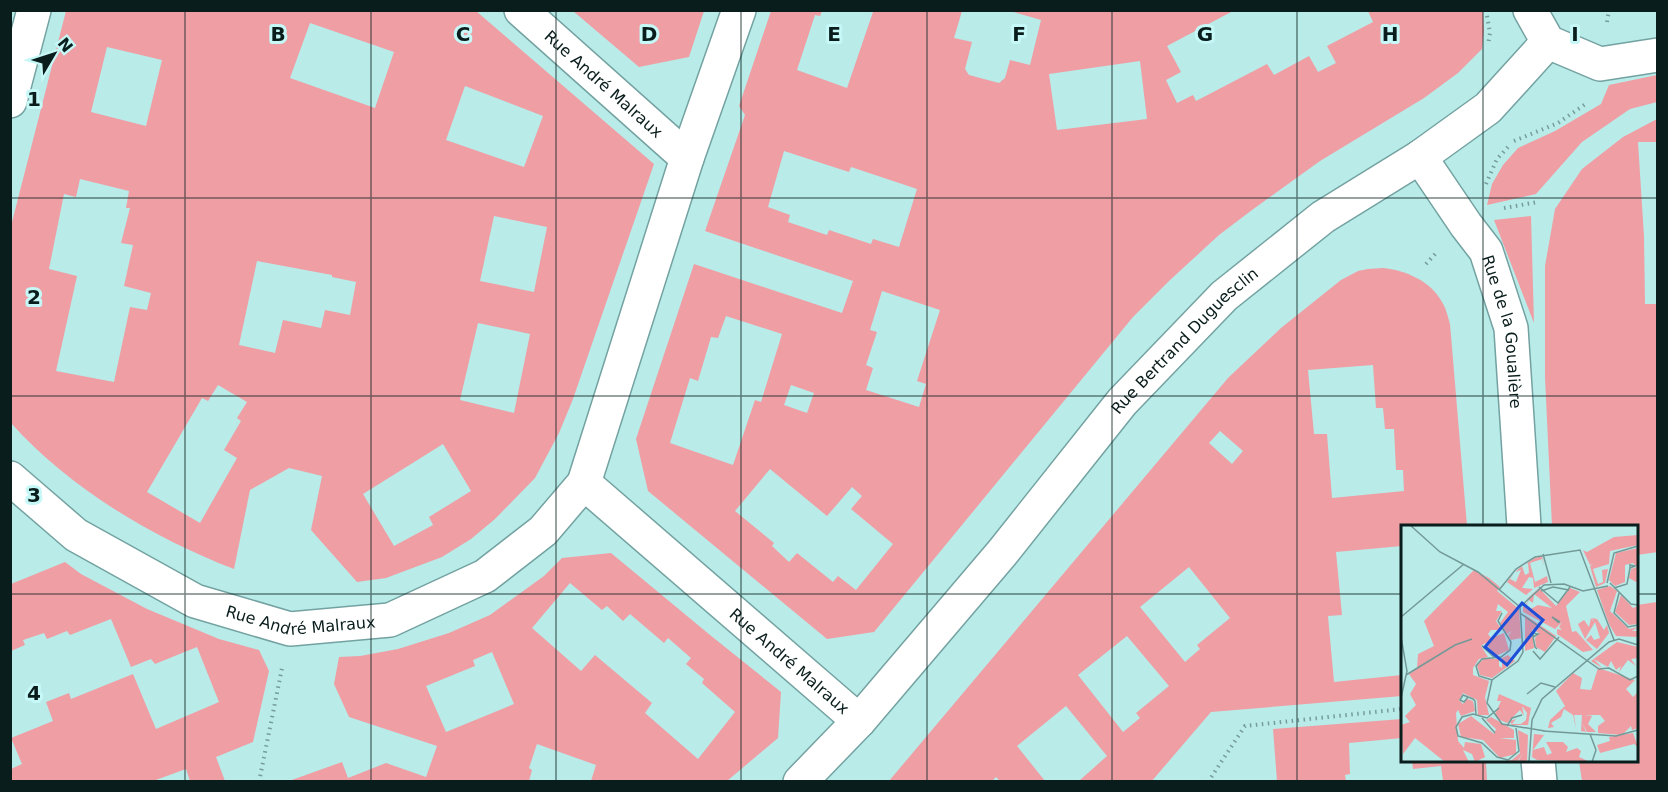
<svg xmlns="http://www.w3.org/2000/svg" width="1668" height="792" font-family="'DejaVu Sans',sans-serif">
<style>
.green{fill:#ef9ea4;fill-rule:evenodd}
.lines{fill:none;stroke-linecap:round;stroke-linejoin:round}
.street-casing{stroke:#73a2a1;stroke-width:36}
.secondary-casing{stroke:#73a2a1;stroke-width:36}
.path{stroke:#769d9b;stroke-width:4;stroke-dasharray:1.5 4.5;stroke-linecap:butt}
.street{stroke:#fff;stroke-width:33}
.secondary{stroke:#fff;stroke-width:33}
.grid{fill:none;stroke:#091d1c;stroke-width:1.5;stroke-opacity:0.55}
.labels{text-anchor:middle;stroke-width:6;stroke-linejoin:round;paint-order:stroke}
.street-label{font-size:16px;fill:#091d1c;stroke:#c6f8f7}
.inset-road{fill:none;stroke:#739997;stroke-width:1.5}
.view{fill:#1d4ed8;fill-opacity:0.15;stroke:#1d4ed8;stroke-width:3}
.inset-edge{fill:none;stroke:#091d1c;stroke-width:3}
.grid-label{font-size:20px;text-anchor:middle;font-weight:bold;fill:#091d1c;stroke:#c6f8f7;stroke-width:6;stroke-linejoin:round;paint-order:stroke}
</style>
<rect width="100%" height="100%" fill="#b9ebe9"/>
<g class="green">
<path d="M167 10 174 12 175 10 476 11 654 164 573 399 559 433 535 478 495 519 471 539 442 557 386 578 357 582 311 530 322 476 289 468 250 490 234 569C153 538 69 488 11 423V226L66 11ZM310 23 394 52 375 108 290 78ZM107 47 162 60 146 126 91 112ZM465 86 543 116 524 167 446 140ZM80 179 129 191 126 208H130L121 243 133 245 124 286 151 293 147 310 130 307 114 382 56 371 77 276 49 269 64 194 76 197ZM494 216 547 227 534 292 480 281ZM257 261 332 275V277L356 282 350 315 325 310 321 328 283 320 275 353 239 345ZM478 323 530 334 514 413 460 400ZM218 385 247 402 237 418 241 421 224 450 237 458 200 523 147 492 202 398 208 401ZM443 444 471 491 429 517 433 525 394 546 363 494Z"/>
<path d="M573 11H704L689 57 639 67Z"/>
<path d="M771 11H822L820 16 815 15 797 70 847 88 873 12 869 11H962L954 38 972 42 965 69 969 75 999 83 1005 78 1010 60 1030 65 1041 20 1010 11H1233L1167 46 1181 72 1166 80 1177 103 1193 95 1196 101 1267 64 1274 75 1309 56 1318 72 1336 63 1327 46 1373 22 1368 11H1483L1484 31 1482 49 1458 73 1424 98 1320 161 1252 210 1219 235 1169 281 1133 317 874 632 827 639 648 491 636 439 694 264 842 313 853 281 705 231 745 115 739 106ZM1140 61 1147 119 1057 130 1049 74ZM784 151 849 172 851 167 917 189 899 247 873 239 871 244 829 230 827 235 788 222 790 215 768 207ZM882 291 940 310 917 381 926 384 919 407 866 390 873 368 866 365 877 332 870 330ZM726 316 782 334 761 402 755 400 733 465 670 443 690 378 698 381 711 337 718 338ZM791 385 814 393 807 413 784 405ZM770 469 827 516 852 487 862 496 851 509 893 544 856 590 838 576 833 582 797 553 789 562 772 546 774 543 735 511Z"/>
<path d="M1657 75V102L1630 109 1582 142 1536 194 1487 205 1492 184 1503 165 1518 148 1555 131 1601 104 1609 85Z"/>
<path d="M1657 119V142H1638L1644 237 1645 304H1658V552L1637 555 1636 526H1552L1545 377V266L1555 209 1582 169 1623 137Z"/>
<path d="M1531 216 1534 323 1494 220Z"/>
<path d="M1383 268C1405 270 1431 281 1442 302 1446 308 1448 317 1450 324L1467 526H1402V549V546L1336 552 1342 615 1328 616 1334 682 1402 675V696L1211 712 1151 782 1079 781 1107 756 1066 706 1017 746 1045 781H1000L996 777 991 782 889 781 1228 378 1281 328 1341 280 1358 271 1368 269ZM1373 365 1376 408H1383L1385 429H1394L1396 470H1403L1404 491 1332 498 1327 434H1314L1308 370ZM1220 431 1243 451 1232 464 1209 443ZM1189 567 1230 618 1197 645 1200 649 1185 662 1140 607ZM1127 636 1169 686 1136 713 1140 718 1123 732 1078 675Z"/>
<path d="M611 553 710 635 781 692 778 738 727 781H591L596 765 537 744 529 768 532 770 529 781H289L342 762 348 778 386 763 426 777 437 746 349 717 334 684 339 657 360 656 398 649 449 633 490 615 544 576 562 558ZM570 583 602 610 607 606 623 621 630 614 664 643 668 638 691 658 686 664 704 679 702 683 735 712 698 759 645 713 652 703 595 655 581 671 532 628ZM492 652 514 704 446 732 426 686 475 666 473 660Z"/>
<path d="M65 562 81 574 147 609 219 639 259 650 269 671 253 742 216 757 225 781H190L186 769 153 781H11V769L22 764 11 738 53 721 46 702 69 693 71 699 133 674 156 729 219 702 197 647 155 664 151 659 131 667 111 619 70 635 67 631 47 639 44 633 23 640 25 645 11 651V584Z"/>
<path d="M1657 602V781H1582L1579 761 1636 760 1637 605Z"/>
<path d="M1402 719V738L1349 743 1350 774 1345 775 1346 781H1277L1273 729Z"/>
<path d="M1412 761H1486L1487 781H1443L1441 766 1413 769Z"/>
</g>
<g class="lines">
<defs>
<g id="street">
<path id="s1" d="M521 10 687 158"/>
<path d="M10 101 34 10"/>
<path id="s2" d="M1420 157 1466 225 1486 251 1511 328 1524 526"/>
<path id="s3" d="M10 478 76 535 195 601 290 629 390 620 485 576 543 531 584 483 687 158 739 10"/>
<path id="s4" d="M584 483 859 721"/>
<path d="M1538 760 1540 782"/>
<path id="s5" d="M800 782 859 721 1002 553 1122 402 1224 296 1323 217 1420 157 1488 108 1548 42"/>
</g>
<path id="secondary" d="M1530 10 1548 42 1600 64 1658 55"/>
</defs>
<use href="#street" class="street-casing"/>
<use href="#secondary" class="secondary-casing"/>
<g class="path">
<path d="M1486 10 1490 33 1488 45"/>
<path d="M1607 22 1609 10"/>
<path d="M1514 141 1558 123 1587 103"/>
<path d="M1486 184 1497 159 1508 147"/>
<path d="M1504 208 1538 202"/>
<path d="M1426 264 1436 253"/>
<path d="M259 782 282 668"/>
<path d="M1208 782 1245 726 1402 709"/>
</g>
<use href="#street" class="street"/>
<use href="#secondary" class="secondary"/>
</g>
<path class="grid" d="M185 10V782M371 10V782M556 10V782M741 10V782M927 10V782M1112 10V782M1297 10V782M1483 10V526M10 198H1658M10 396H1658M10 594H1402M1636 594H1658M1483 760V782"/>
<g class="labels">
<g class="street-label">
<text dy="6" stroke="none"><textPath href="#s1" startOffset="111">Rue André Malraux</textPath></text>
<text dy="6" stroke="none"><textPath href="#s2" startOffset="198">Rue de la Goualière</textPath></text>
<text dy="6" stroke="none"><textPath href="#s5" startOffset="586">Rue Bertrand Duguesclin</textPath></text>
<text dy="6" stroke="none"><textPath href="#s3" startOffset="332">Rue André Malraux</textPath></text>
<text dy="6" stroke="none"><textPath href="#s4" startOffset="272">Rue André Malraux</textPath></text>
</g>
</g>
<g transform="translate(1401 525)">
<rect width="237" height="237" fill="#b9ebe9"/>
<path d="M237 10V20L209 26 208 39 192 44 197 59 202 57 201 45 207 44 204 58 195 62 189 41 192 39 189 40 182 25 186 27 213 12ZM237 23V58L228 53 230 44 236 42 232 38 224 40V57L214 61 208 55 215 28ZM141 31 143 41 141 34 129 38 134 57 146 51 147 57 133 63 132 53 128 52 121 63 132 64 125 70 106 57 113 48 109 54 115 57 120 45 114 47 121 41 124 50 128 48 127 38 123 40 134 33ZM73 45 88 53 99 62 96 66 118 84 120 113 110 115 107 110 111 106 106 109 99 98 107 87 97 79 95 86H101L95 96 101 105H90L87 109 90 113 103 108 108 125 95 131 84 118 80 121 87 132 78 134 72 143V150L88 156 84 172 88 190H77L76 175 62 168 58 175 62 179 66 174 72 176 74 186 60 191 57 185 55 188 57 216 63 223 64 217 80 219 84 232 74 237 71 229 62 225 68 237H44L14 213 2 229 0 200 9 197 4 191 15 180 9 169 15 159 8 149 16 144 17 129 33 121 23 96ZM209 61 216 66 209 86 228 104 237 102 231 106H237V112L215 111 208 99 196 65ZM138 63 155 81 169 63 179 67 165 81 171 107 175 106 192 125 182 127 156 109V104L161 105 158 102 161 97 154 104 122 87V82L128 76 124 82 128 85 137 80 151 83 133 69 132 78 126 74ZM220 70 232 83 237 81V99L228 100 214 87ZM124 90 155 111 144 127 135 122 134 113 138 108 131 104 133 123 124 126ZM190 93 193 97 191 93 196 94 203 105 206 100 208 108 196 124 185 115 190 110 193 115 199 113 194 97 184 114 177 99 183 95 188 102ZM216 117 237 122V133L230 134 235 141 227 135 218 147 220 141 215 145 210 136 207 142 193 134 201 143 190 136ZM107 130 114 136 91 153 79 150 76 140 83 134H98V141L101 143V133ZM197 143 234 155 225 164 232 172 237 167V203L231 205 230 201 221 210 197 208V201L204 196 199 190H193L183 191H191L187 199 195 207H186L181 198 185 207 180 206 181 190H173L175 204 172 190 163 184 160 192 150 198 153 202 147 203 149 195 164 181 155 166 172 148 181 153 179 164 190 165ZM98 169 130 183 127 200H111L109 196 115 194 111 199H120L125 195 126 188 121 181 123 191 119 185 106 198 99 195 94 189 100 176H96ZM70 191 93 209 95 204 85 195 90 192 113 205V213H98L115 215V229L99 233 82 215 60 212 57 199ZM117 205 127 210 126 237H117L122 228 116 237H99L111 235 119 228ZM232 208 237 222 233 219 199 228 196 220 209 216 208 212ZM133 209 143 210 132 225 143 222 146 230 151 228 145 217H162L167 222 165 227 176 223 180 226 178 232 189 237 136 235 131 232Z" fill="#ef9ea4"/>
<path class="inset-road" d="M9 0 39 27 77 47 119 82M142 29 150 58M206 58 213 28 237 21M209 58 230 79 237 80M138 62 157 78 169 62M213 63 226 59 229 43 234 41 229 40V43M98 65 115 44 134 32 179 25 213 115M140 66 152 62 168 65M218 68 213 88 227 102 237 100M119 82 122 127 117 136 91 155 86 178 101 199 144 206M119 82 143 60 163 59 182 66 207 61M119 88 198 144 208 143 229 155 237 151M0 92 63 39M158 98 151 92 159 97M0 112 6 146 0 173M132 112 137 109 132 108V112L134 122 136 124M87 123 81 121 94 133M132 126 139 134 158 112M5 150 54 120 71 114M91 155 78 151 75 141 81 134 100 132 109 125 110 117 97 96 101 88M126 169 140 158 154 162M67 172 63 177 59 175 62 170 72 174 74 176 75 190M98 183 86 193 72 189 61 192 55 202 57 211 81 218 96 232 107 235 118 226 115 203M81 193 94 208M106 201 111 193 121 190 114 192M142 206 215 211 237 205M189 209 195 225 191 237M128 237 131 195 141 174 208 117 218 114 237 120"/>
<path class="view" d="M121 78 142 95 106 140 84 122Z"/>
<rect width="237" height="237" class="inset-edge"/>
</g>
<g class="grid-label">
<text x="278" y="41">B</text>
<text x="463" y="41">C</text>
<text x="649" y="41">D</text>
<text x="834" y="41">E</text>
<text x="1019" y="41">F</text>
<text x="1205" y="41">G</text>
<text x="1390" y="41">H</text>
<text x="1575" y="41">I</text>
<text x="34" y="106">1</text>
<text x="34" y="304">2</text>
<text x="34" y="502">3</text>
<text x="34" y="700">4</text>
</g>
<rect width="1668" height="792" fill="none" stroke="#091d1c" stroke-width="24"/>
<g transform="translate(54 54) rotate(51)" stroke="#c6f8f7" stroke-width="4.5" paint-order="stroke">
<path d="M0-4.5L10 22L0 15L-10 22Z" fill="#091d1c"/>
<text y="-9" font-size="16" font-weight="bold" text-anchor="middle" fill="#091d1c">N</text>
</g>
</svg>
